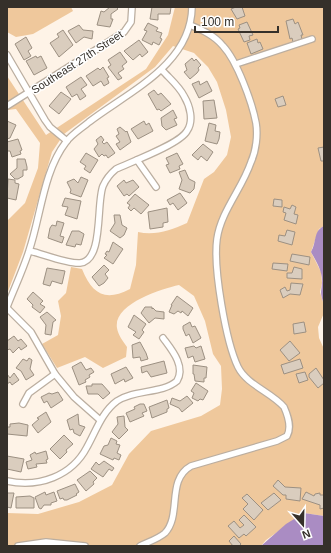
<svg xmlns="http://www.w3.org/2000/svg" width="331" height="553" font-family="Helvetica,sans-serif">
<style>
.green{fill:#efc89c}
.water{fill:#aa8cc3}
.building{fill:#dacdbe;stroke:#9c9082}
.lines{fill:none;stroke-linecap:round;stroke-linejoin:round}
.minor-casing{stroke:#bbaea0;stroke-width:8}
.minor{stroke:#fff;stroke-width:5.5}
.labels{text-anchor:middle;stroke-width:3;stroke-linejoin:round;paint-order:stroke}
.street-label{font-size:11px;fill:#35302a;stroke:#fff}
</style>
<rect width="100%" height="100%" fill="#fef3e7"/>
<g class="green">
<path d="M7 7H71L73 11 33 34 16 37 7 32Z"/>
<path d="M175 7H324V226L319 229 311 252 321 272 322 283 320 292 324 305V313L318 327 319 338 324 349V516L304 513 266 540 261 546H7V513L38 514 79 502 112 485 129 454 151 431 201 416 220 405 222 389 221 366 213 354 205 321 194 296 179 285C161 289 113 304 117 328 118 335 123 341 127 347L126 357 103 368 85 357 57 368 42 344 58 335 61 316 58 301 66 293 71 267 82 269C92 294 105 302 130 289L136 265 138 232C155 236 171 230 187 223L204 179 214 172 227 155 231 137 226 110 217 82 208 67 194 53 173 46 155 67 64 134 52 152 23 252 7 294V221L25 203 38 168 40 143 16 109 7 110V76L46 135 146 69 168 35Z"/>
</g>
<g class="water">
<path d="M324 226V305C320 292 321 295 322 283 323 272 316 261 311 252 317 242 313 231 324 226Z"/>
<path d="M304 513 324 516V546H261L286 524Z"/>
</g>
<g class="building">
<path d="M110 7H116L118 9 111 14V19H113L110 27 97 25 101 11 104 12Z"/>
<path d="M152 7H171L170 14H158V20L150 19Z"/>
<path d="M236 7H242L245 16 237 19 231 9Z"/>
<path d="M293 19 295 24 298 22 303 35H301L302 39 293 42 292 38 290 39 286 21Z"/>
<path d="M247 22 253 35 249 36 250 40 244 42 238 29 240 28 239 25Z"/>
<path d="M148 23 158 28 156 31 162 33 160 38 162 39 159 45 153 42 152 45 142 40 147 31 144 30Z"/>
<path d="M79 25 83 30 93 31 92 39 84 37 76 43 68 31Z"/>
<path d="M63 30 73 45 59 57 50 43 59 37 57 34Z"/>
<path d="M26 37 32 48 28 51 31 56 24 60 15 44Z"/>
<path d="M257 39 258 43 260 42 263 49 251 54 247 43Z"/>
<path d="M139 40 148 52 142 57 140 54 133 60 124 51Z"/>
<path d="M120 52 127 62 122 66 124 69 118 73 122 78 118 80 108 67 111 65 108 60Z"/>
<path d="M36 56 37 58 41 56 47 68 34 75 26 61Z"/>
<path d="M192 58 194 61 196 59 201 65 198 68 199 70 197 73 190 79 184 72 187 70 185 64Z"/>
<path d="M103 67 109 77 107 78 109 83 104 86 101 81 93 86 86 76 98 68 100 70Z"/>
<path d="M81 77 87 85 81 89 86 96 80 100 77 94 72 97 66 87Z"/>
<path d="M199 81 200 85 207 81 212 91 199 98 192 84Z"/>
<path d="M154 90 158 95 161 93 171 104 161 111 159 109 157 110 148 94Z"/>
<path d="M61 92 71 99 59 114 49 106Z"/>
<path d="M283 96 286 105 278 107 275 99Z"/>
<path d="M214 100 217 118 204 119 203 101Z"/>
<path d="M173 110 177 118 174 119 177 125 166 130 162 126 161 118Z"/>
<path d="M7 121 16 125 10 138 7 139Z"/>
<path d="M144 121 146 125 149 123 153 131 138 139 131 129Z"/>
<path d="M209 123 216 125 215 131 220 132 219 139 217 144 205 141Z"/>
<path d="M120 127 126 132 127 131 131 142 120 150 116 144 120 142 116 136 119 134 117 129Z"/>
<path d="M101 136 104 140 102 142 104 144 107 142 115 153 108 158 106 155 104 156 102 154 99 157 94 149 98 144 96 140Z"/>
<path d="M18 139 22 150 20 151 21 154 12 157 10 151H7V142Z"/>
<path d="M203 144 213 152 207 161 201 156 198 160 192 155Z"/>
<path d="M324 147V161H321L318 148Z"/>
<path d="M86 153 98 160 90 173 84 169 86 166 80 162Z"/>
<path d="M177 153 183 164 179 166 180 169 170 173 166 165 169 164 166 158Z"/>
<path d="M17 159H25L27 167V170H23V176L18 179H15L10 174 17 168Z"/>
<path d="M185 170 189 179 195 182 194 189 190 193 179 189 182 180 179 172Z"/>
<path d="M81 177 88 180 81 197 70 193 71 190 67 182 74 179 78 183Z"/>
<path d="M8 179 15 180V183L19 184 16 200 7 198Z"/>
<path d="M124 180 126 183 133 180 139 187 129 196 127 194 124 196 117 186Z"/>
<path d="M180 193 187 203 178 210 173 203 170 205 167 200Z"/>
<path d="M135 194 149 205 141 214 134 208 131 211 128 208 130 205 127 203Z"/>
<path d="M65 198 81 201 77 219 65 215 68 207 62 206Z"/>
<path d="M274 199 282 200V207L273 206Z"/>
<path d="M292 205 296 207 294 214 298 215 296 224 284 220 286 213 283 212 284 207 290 209Z"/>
<path d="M167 208 168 222 163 223V227L150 229 148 212Z"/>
<path d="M114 215H120L122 225 127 228 124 235 120 238 110 231 115 223Z"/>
<path d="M57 221 64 223 60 236 64 237 62 243 48 238 50 228 52 225 56 226Z"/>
<path d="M287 230 295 232 292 245 278 241 279 235 285 236Z"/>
<path d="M72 231H79L84 234 81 245 76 244 75 247 66 245Z"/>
<path d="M113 242 123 249 113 264 104 258 107 255 105 254 107 251 109 252Z"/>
<path d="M292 254 310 257 309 265 290 261Z"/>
<path d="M273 263 288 264 287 271 272 269Z"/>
<path d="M104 265 109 270 105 274 108 278 104 283 99 286 92 277Z"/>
<path d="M294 267 302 269V279L287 278V273H292Z"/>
<path d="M47 268 65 271 62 284 52 281 50 286 43 284Z"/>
<path d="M291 283 303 284 300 295 290 294 283 298 280 290 285 287 287 291 290 290Z"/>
<path d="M33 292 43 301 40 304 45 307 40 313 32 307 33 305 27 299Z"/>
<path d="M177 296 193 308 188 316 182 311 181 313 178 311 174 314 169 312 172 305H171Z"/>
<path d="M145 307H152V309L153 308 156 311 164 312V319L155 318 149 323 141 313Z"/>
<path d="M47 312 56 320 53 322 51 335 45 334 46 325 40 317Z"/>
<path d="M134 315 146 324 142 330 144 332 139 339 133 335 136 332 128 327Z"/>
<path d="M190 322 192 327 195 326 201 338 193 343 189 334 186 336 183 329V326Z"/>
<path d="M304 322 306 332 294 334 293 324Z"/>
<path d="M14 336 18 341 21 339 27 346 21 350 19 347 13 353 10 349 7 350V341Z"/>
<path d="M290 341 300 353 289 361 280 350Z"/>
<path d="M140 342 146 353 148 359 141 361 140 357 133 358 132 345Z"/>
<path d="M194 346 196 348 201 346 205 359 195 362 193 356 188 358 185 348Z"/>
<path d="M29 358 32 360 30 369 34 375 26 380 21 371 16 368 23 359 27 361Z"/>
<path d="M300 359 303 368 284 374 281 365Z"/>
<path d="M164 361 167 373 151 377 147 371 142 373 141 367Z"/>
<path d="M81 362 86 370 91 368 94 372 89 375 90 377 85 380 86 382 79 385 72 367Z"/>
<path d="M193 365 207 367 206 378H204V382L195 381 194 374H193Z"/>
<path d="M126 367 133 378 125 382 124 379 115 384 111 374Z"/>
<path d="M316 368 324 380V383L318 388 309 377V374Z"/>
<path d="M305 372 308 380 299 383 296 374Z"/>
<path d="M14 373 19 380 12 385 10 382 7 384V374L10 378Z"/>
<path d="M196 383 208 391 203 400 200 399 198 401 192 398 194 393 191 391Z"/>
<path d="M92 384H102L110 393 103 399 98 394H88L86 386H92Z"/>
<path d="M58 392 63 400 51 408 47 401 44 403 41 397 49 393 52 394Z"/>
<path d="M187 396 193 403 182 412 179 408 170 404 172 398 180 401Z"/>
<path d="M167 400 169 408 167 409V412L152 418 149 407Z"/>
<path d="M140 404H144L147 411 142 413 144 416 130 422 126 413 135 409 134 407Z"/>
<path d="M46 412 51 422 38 433 32 425 39 419 37 418Z"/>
<path d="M78 414 79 425 85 427 80 436 74 433 73 429 70 430 67 420Z"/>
<path d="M124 416 125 427 128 430 119 439 112 432 118 424 117 417Z"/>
<path d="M19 423 28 425 27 436 7 434V427H10V424Z"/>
<path d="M64 435 73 444 66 450 67 452 60 459 50 449Z"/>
<path d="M111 438 117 441 116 444 120 445 117 453 121 455 119 460 114 458 113 460 100 454 104 446 108 445Z"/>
<path d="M46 451 48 459 46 460 47 463 36 464 37 467 28 469 26 462 32 460 30 455 35 452 36 454Z"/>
<path d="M7 456 24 459 21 472 7 469Z"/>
<path d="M104 461 114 468 112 471 109 469 103 477 91 469 96 462 99 465Z"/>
<path d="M90 471 97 478 93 482 94 484 86 491 77 480Z"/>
<path d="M278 480 285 487 301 488 300 501 286 499V495H283L273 486Z"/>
<path d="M75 484 79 492 76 494 77 495 67 500H64L63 498 60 499 57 491Z"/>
<path d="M45 492 46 495 54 492 57 501 51 503V505H44L41 509 39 508 35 497Z"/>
<path d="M306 492 314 496 315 494 320 493V495H324V508L320 509V505L302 499Z"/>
<path d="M7 493H14L11 508 7 507Z"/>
<path d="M274 493 281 500 268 510 261 503Z"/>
<path d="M247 494 263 510 254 520 243 509 248 504 242 498Z"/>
<path d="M30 496 34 498V508H16V497Z"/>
<path d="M244 515 256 527 246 536 244 534 239 538 228 526 234 521 240 528 244 525 239 520Z"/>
<path d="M234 536 241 544 239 546H233L229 541Z"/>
</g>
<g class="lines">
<defs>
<g id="minor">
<path d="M7 55 45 120 50 127 67 141"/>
<path d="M236 64 312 39"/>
<path d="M7 106 124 32 131 22 132 7"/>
<path d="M137 160 156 187"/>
<path d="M30 251C43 254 67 264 80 263 104 261 96 203 103 186 106 179 110 174 116 169 131 162 180 144 187 131 194 121 190 106 184 96 179 86 169 78 162 70"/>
<path d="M7 307C14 289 23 270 29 251 41 216 43 172 66 142 72 134 82 128 89 122 128 92 191 65 192 7"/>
<path d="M7 308 31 332 55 374 74 397 100 420"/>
<path d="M23 404 29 393 55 374"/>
<path d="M7 481C39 488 72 476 87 447 96 431 102 412 117 401 135 389 162 394 177 381 186 366 171 349 163 338"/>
<path d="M18 546 46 542 85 546"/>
<path d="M140 546C148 542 158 539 165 533 182 515 166 480 191 466L277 441 287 436C292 427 288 416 284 407 271 392 247 385 238 367 226 342 213 268 217 239 221 211 242 189 251 162 256 151 258 135 256 123 252 102 237 61 223 46 214 35 202 30 190 25"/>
</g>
</defs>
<use href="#minor" class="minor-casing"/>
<use href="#minor" class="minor"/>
</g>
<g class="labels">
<g class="street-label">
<text transform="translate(77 62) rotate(-33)" y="4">Southeast 27th Street</text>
</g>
</g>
<rect width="331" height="553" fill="none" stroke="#35302a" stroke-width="16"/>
<g transform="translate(303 525) rotate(160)" stroke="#ffffff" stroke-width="3" paint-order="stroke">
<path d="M0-3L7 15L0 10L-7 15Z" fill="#35302a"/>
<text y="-6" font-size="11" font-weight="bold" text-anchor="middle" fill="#35302a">N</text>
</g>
<path d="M195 26v6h83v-6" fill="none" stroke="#35302a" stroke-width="2"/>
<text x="201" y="26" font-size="12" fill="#35302a" stroke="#ffffff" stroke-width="3" paint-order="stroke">100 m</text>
</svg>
